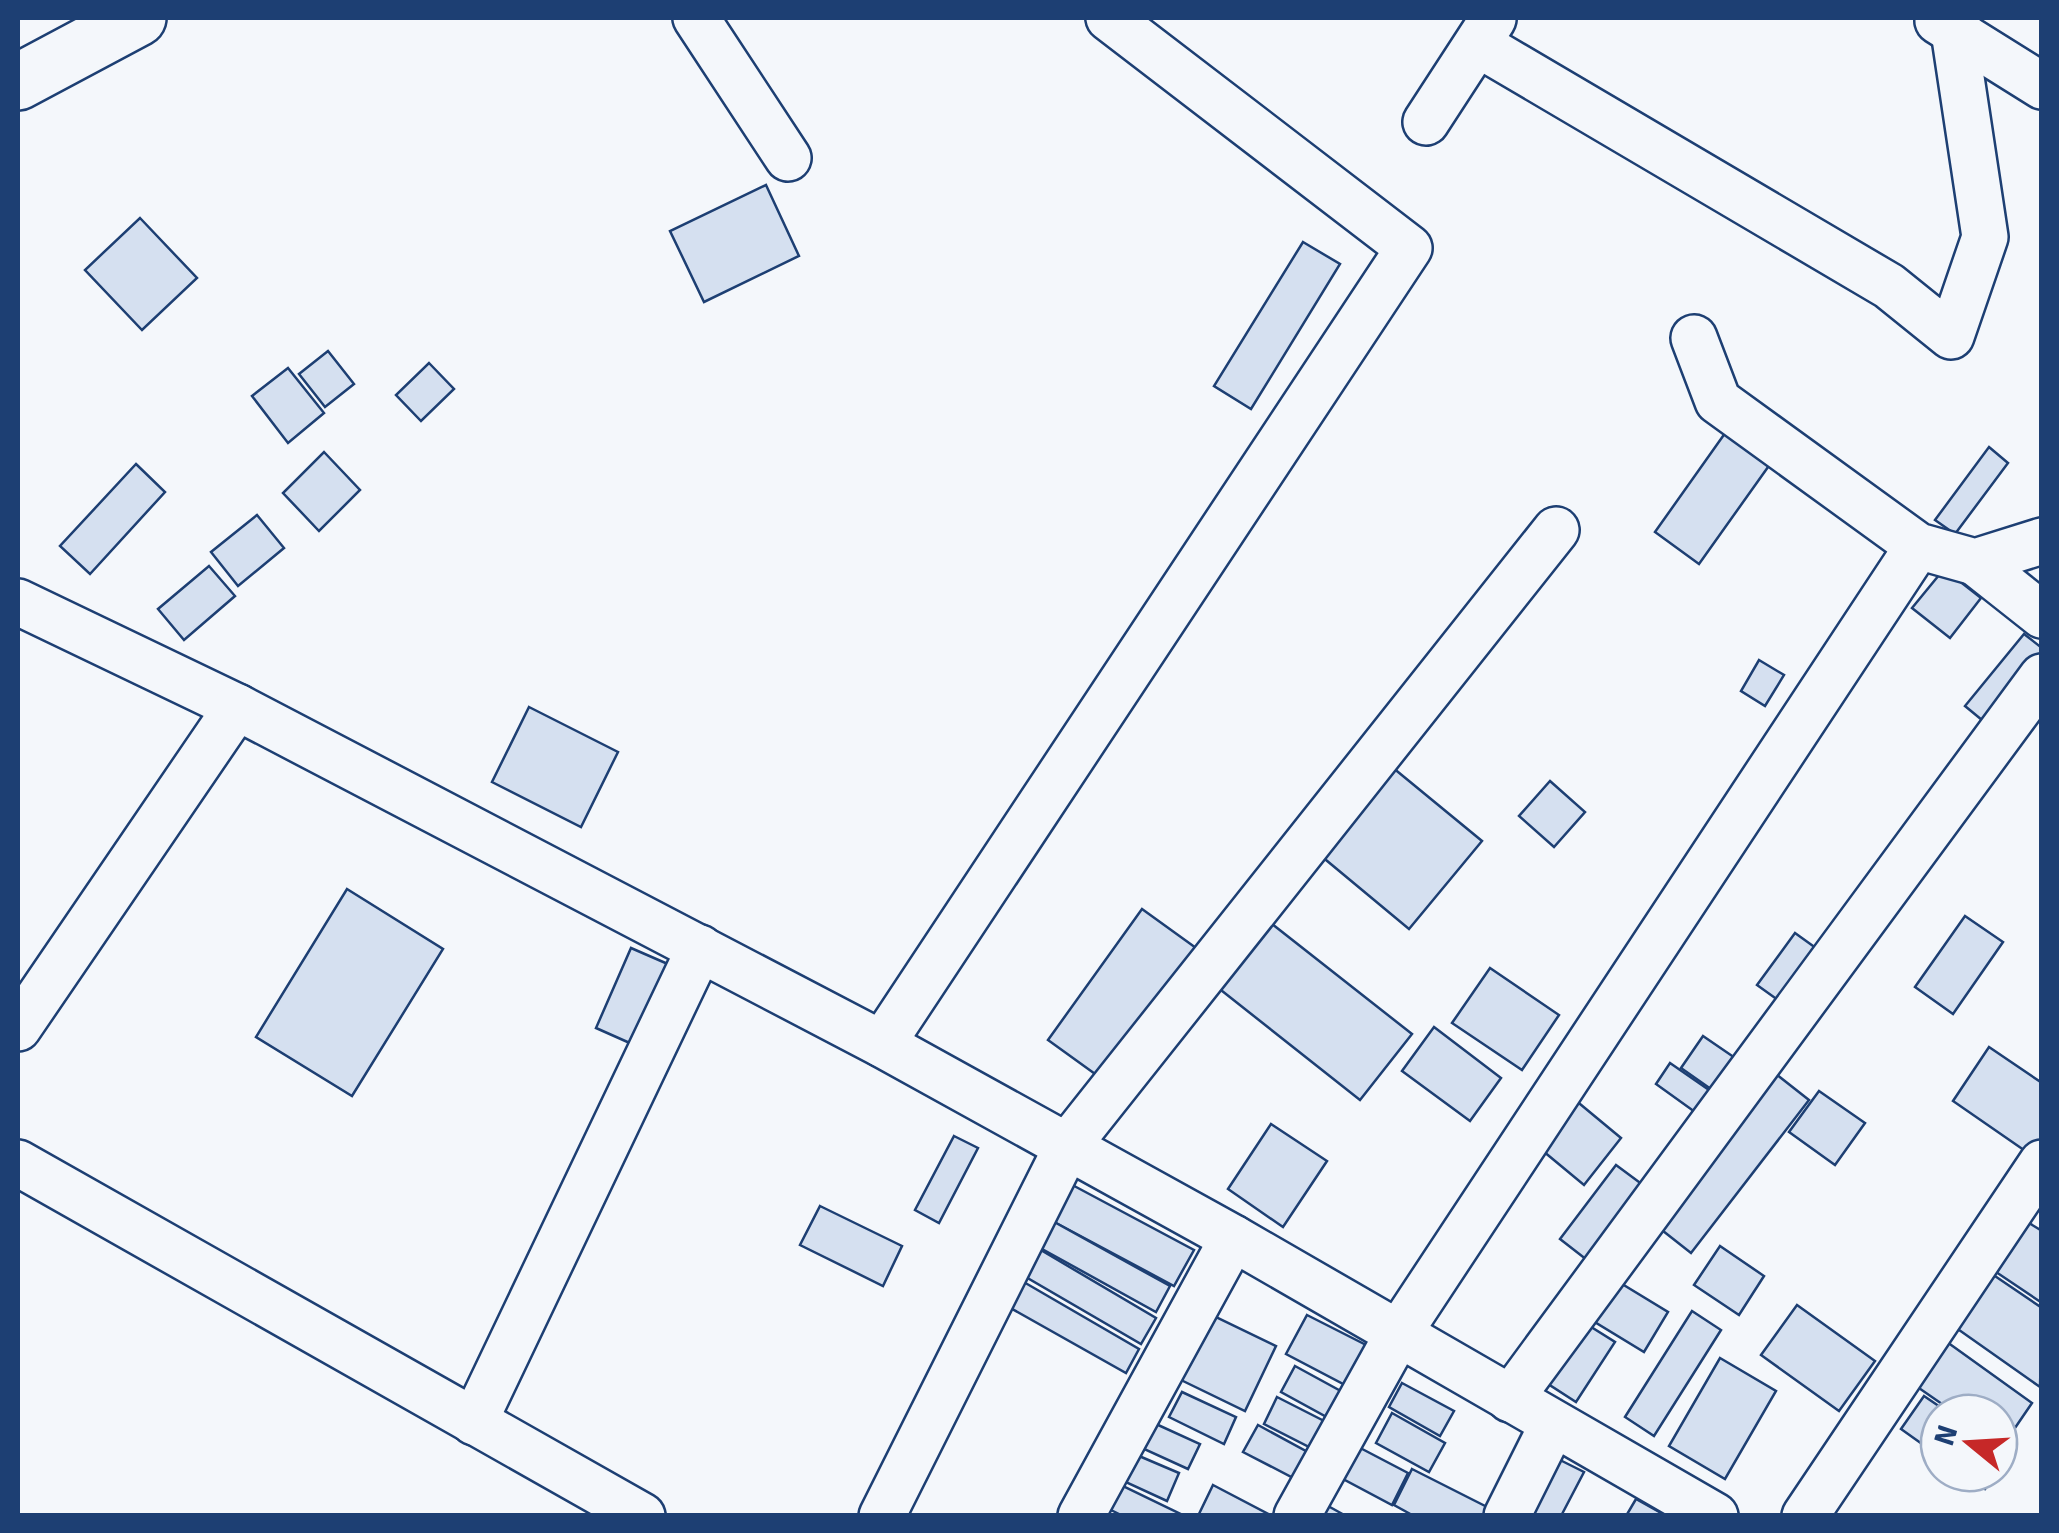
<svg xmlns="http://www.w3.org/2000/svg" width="2059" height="1533" font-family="Signika,sans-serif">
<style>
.building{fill:#d5e0f0;stroke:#1d3f73;stroke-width:2.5}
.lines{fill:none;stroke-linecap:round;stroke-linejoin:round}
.minor-casing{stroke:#1d3f73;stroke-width:50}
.major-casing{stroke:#1d3f73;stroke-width:60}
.minor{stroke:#f4f7fb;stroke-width:45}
.major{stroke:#f4f7fb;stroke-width:55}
</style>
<rect width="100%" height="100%" fill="#f4f7fb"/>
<g class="building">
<path d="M766 185 799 256 704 302 670 231Z"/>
<path d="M140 218 197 278 142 330 85 270Z"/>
<path d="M1303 242 1340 264 1251 409 1214 386Z"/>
<path d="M328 351 354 384 325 407 299 374Z"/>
<path d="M429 363 454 389 421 421 396 395Z"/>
<path d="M288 368 324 413 288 443 252 396Z"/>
<path d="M1728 429 1773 460 1699 564 1655 532Z"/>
<path d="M1989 447 2008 463 1955 534 1935 520Z"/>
<path d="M324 452 360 490 319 531 283 493Z"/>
<path d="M136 464 165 492 90 574 60 546Z"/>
<path d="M257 515 284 548 238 586 211 552Z"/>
<path d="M209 566 235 596 184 640 158 609Z"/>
<path d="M1944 569 1981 598 1950 638 1912 608Z"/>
<path d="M2024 634 2042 648V660L1988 725 1965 706Z"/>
<path d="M1759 660 1784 675 1765 706 1741 691Z"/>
<path d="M529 707 618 752 581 827 492 782Z"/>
<path d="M1392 767 1482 841 1409 929 1320 855Z"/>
<path d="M1550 781 1585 812 1554 847 1519 816Z"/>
<path d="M347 889 443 949 352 1096 256 1037Z"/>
<path d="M1142 909 1203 953 1109 1084 1048 1040Z"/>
<path d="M1258 913 1412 1034 1360 1100 1207 979Z"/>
<path d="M1965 916 2003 942 1953 1014 1915 987Z"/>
<path d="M1795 933 1827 956 1789 1008 1757 985Z"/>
<path d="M631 948 677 968 641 1048 596 1028Z"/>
<path d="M1490 968 1559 1015 1522 1070 1452 1023Z"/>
<path d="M1434 1027 1501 1078 1470 1121 1402 1071Z"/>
<path d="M1703 1036 1741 1062 1718 1094 1681 1068Z"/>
<path d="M1989 1047 2042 1083V1145L2034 1157 1953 1101Z"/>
<path d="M1670 1063 1709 1090 1695 1112 1656 1084Z"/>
<path d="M1776 1074 1809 1100 1691 1253 1658 1227Z"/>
<path d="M1819 1091 1865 1123 1835 1165 1789 1132Z"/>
<path d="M1574 1099 1621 1138 1584 1185 1537 1146Z"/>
<path d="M1271 1124 1327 1161 1283 1227 1228 1189Z"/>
<path d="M954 1136 978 1148 939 1223 915 1210Z"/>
<path d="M1616 1165 1643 1185 1587 1260 1560 1239Z"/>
<path d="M1063 1180 1194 1250 1174 1286 1043 1216Z"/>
<path d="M820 1206 902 1246 883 1286 800 1245Z"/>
<path d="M1047 1218 1170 1286 1156 1312 1033 1244Z"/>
<path d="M2029 1223 2042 1231V1303L1996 1272Z"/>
<path d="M1034 1246 1156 1318 1141 1344 1019 1273Z"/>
<path d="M1720 1246 1764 1276 1739 1315 1694 1285Z"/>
<path d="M1989 1272 2042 1308 2040 1387 1952 1325Z"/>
<path d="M1604 1273 1668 1312 1644 1352 1580 1313Z"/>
<path d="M1022 1281 1139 1349 1126 1373 1007 1306Z"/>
<path d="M1797 1305 1875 1361 1839 1411 1761 1355Z"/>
<path d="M1692 1311 1721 1330 1654 1436 1625 1417Z"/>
<path d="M1212 1315 1276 1346 1245 1411 1181 1380Z"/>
<path d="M1307 1315 1370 1347 1349 1387 1286 1354Z"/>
<path d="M1580 1320 1615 1342 1576 1402 1542 1380Z"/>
<path d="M1947 1342 2032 1403 2002 1447 1999 1444V1413H1955L1916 1386Z"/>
<path d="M1720 1358 1776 1391 1725 1479 1669 1446Z"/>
<path d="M1295 1366 1348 1395 1334 1421 1281 1392Z"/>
<path d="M1402 1383 1454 1411 1440 1436 1389 1407Z"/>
<path d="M1182 1392 1236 1417 1224 1444 1169 1417Z"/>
<path d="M1924 1396 1949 1413H1939V1456L1901 1429Z"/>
<path d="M1277 1397 1332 1425 1319 1452 1264 1424Z"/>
<path d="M1392 1413 1445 1443 1429 1472 1376 1443Z"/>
<path d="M1145 1419 1200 1444 1188 1469 1133 1444Z"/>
<path d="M1258 1425 1315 1456 1301 1482 1243 1452Z"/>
<path d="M1345 1440 1408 1473 1392 1505 1328 1471Z"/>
<path d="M1999 1449 2009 1456 1999 1470Z"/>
<path d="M1132 1453 1179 1473 1167 1501 1119 1479Z"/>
<path d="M1556 1458 1584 1472 1561 1516H1525Z"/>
<path d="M1412 1469 1493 1510 1490 1516H1414L1394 1505Z"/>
<path d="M1963 1473H1997L1985 1489Z"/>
<path d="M1119 1484 1183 1515 1123 1516 1107 1508Z"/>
<path d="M1213 1485 1272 1516H1198Z"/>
<path d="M1636 1499 1661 1513 1659 1516H1626Z"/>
<path d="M1319 1501 1346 1516H1311Z"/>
</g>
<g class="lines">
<defs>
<g id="minor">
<path d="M696 18 788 158"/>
<path d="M1938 21 2042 86"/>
<path d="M1478 44 1889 286 1951 336 1985 237 1954 31 1957 18"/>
<path d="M1426 122 1493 19"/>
<path d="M1694 338 1718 401 1918 546 1975 562 2042 541"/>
<path d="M1975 562 2042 615"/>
<path d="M18 602 237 707 882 1044 1233 1238 1715 1516"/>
<path d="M18 1028 237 707"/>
<path d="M882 1044 1409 248 1109 18"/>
<path d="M18 1163 642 1516"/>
<path d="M1510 1399 2042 677"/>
<path d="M474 1422 700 948"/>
<path d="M882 1516 1068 1145 1556 530"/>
<path d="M1081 1516 1233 1238"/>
<path d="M1297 1516 1398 1334 1918 546"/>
<path d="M1507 1516 1553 1424"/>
<path d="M1805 1516 2042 1163"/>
</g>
<path id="major" d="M18 82 138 18"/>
</defs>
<use href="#minor" class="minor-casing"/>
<use href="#major" class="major-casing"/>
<use href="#minor" class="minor"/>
<use href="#major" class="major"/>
</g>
<rect width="2059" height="1533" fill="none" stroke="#1d3f73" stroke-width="40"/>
<g transform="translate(1969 1443) rotate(288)"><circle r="48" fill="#f4f7fb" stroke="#9eadc5" stroke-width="2.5"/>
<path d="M0-8L18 38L0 25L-18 38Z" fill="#c62828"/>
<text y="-15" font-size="28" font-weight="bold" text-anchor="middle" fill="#1d3f73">N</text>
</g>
</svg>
